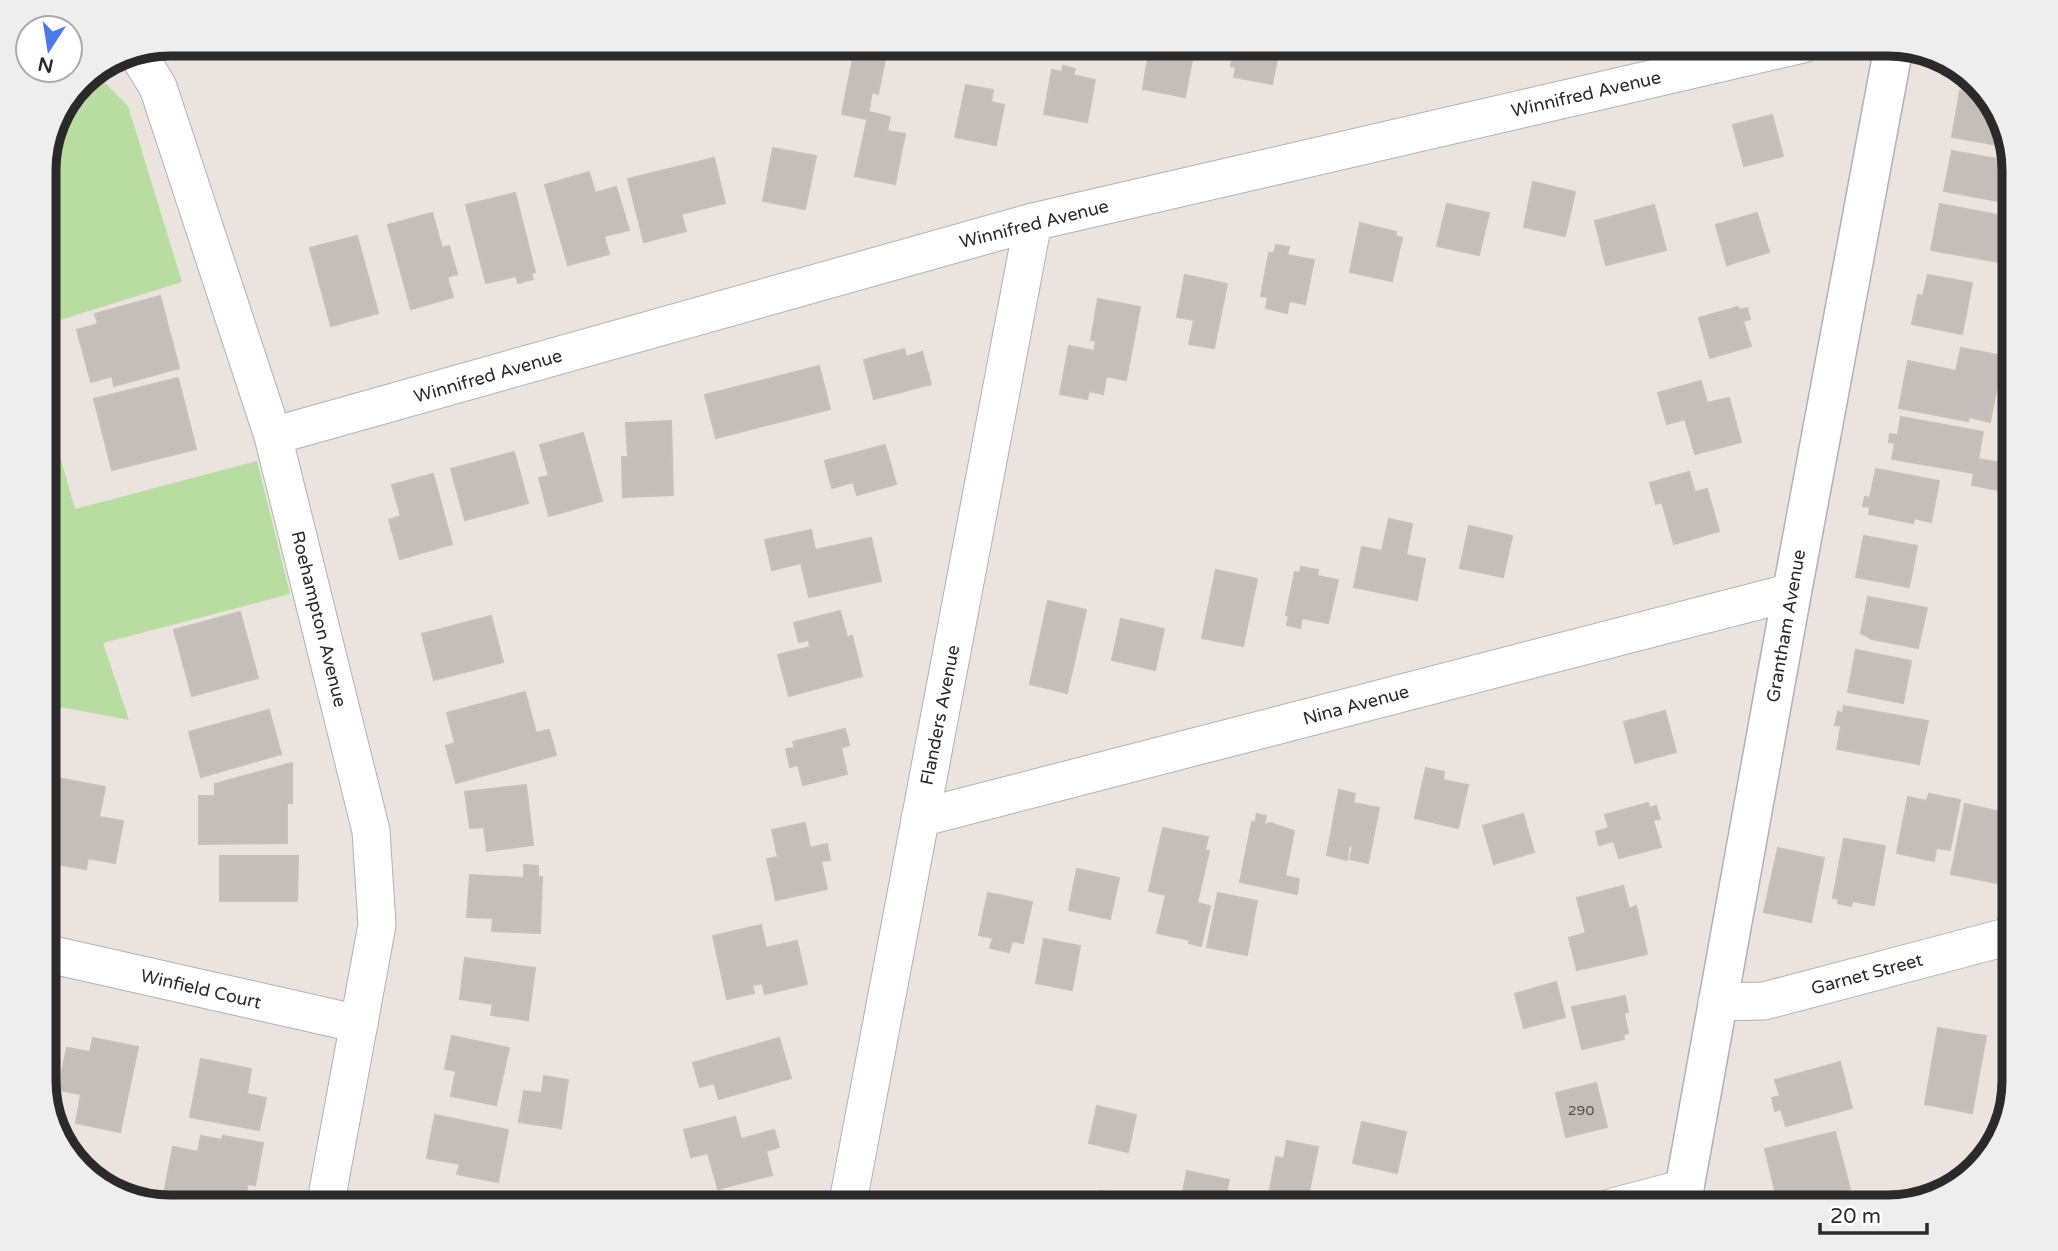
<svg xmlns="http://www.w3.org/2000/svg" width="2058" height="1251" font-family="'Varela Round',sans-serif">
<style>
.green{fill:#b9dca0}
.building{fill:#c3beba;stroke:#c6c0b8;stroke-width:2}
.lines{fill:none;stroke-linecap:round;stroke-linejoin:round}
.street-casing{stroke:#aeb1b9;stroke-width:39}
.secondary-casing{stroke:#aeb1b9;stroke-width:41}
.street{stroke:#fff;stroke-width:37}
.secondary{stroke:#fff;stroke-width:38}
.labels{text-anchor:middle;stroke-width:6;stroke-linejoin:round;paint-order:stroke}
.number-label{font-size:14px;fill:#504f4e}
.street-label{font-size:18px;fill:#2a2a2a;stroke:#fff}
.rim{fill:none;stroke:#2a2a2a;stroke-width:9}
</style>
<rect width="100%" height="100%" fill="#ebe4de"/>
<g class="green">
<path d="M94 72 128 106 182 282 44 325V162L81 80Z"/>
<path d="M44 400 75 509 257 461 290 594 103 643 129 720 44 704Z"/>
</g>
<g class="building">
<path d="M255 44H296L258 54Z"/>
<path d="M1150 44H1195L1185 97 1143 89Z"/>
<path d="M1236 44H1280L1272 84 1234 77 1236 67 1231 66Z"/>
<path d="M854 53 885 59 878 94 872 92 867 119 842 114Z"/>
<path d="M1954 63 1971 80 1952 77Z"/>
<path d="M1063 66 1075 69 1073 75 1095 80 1087 122 1044 114 1052 70 1062 72Z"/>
<path d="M966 85 993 90 991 102 1004 105 996 145 955 137Z"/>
<path d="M1960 91 1986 95 1997 106 2009 147 1952 137Z"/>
<path d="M869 112 890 117 887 131 905 134 895 184 855 176Z"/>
<path d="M1772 115 1783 156 1744 166 1733 125Z"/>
<path d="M773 148 816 156 805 209 763 201Z"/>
<path d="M1952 151 2014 162V204L1944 191Z"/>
<path d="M714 158 725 203 681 214 686 231 644 242 628 179Z"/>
<path d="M589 172 595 193 616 187 629 230 604 236 609 254 568 265 545 185Z"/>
<path d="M1533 182 1575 192 1565 236 1524 227Z"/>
<path d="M515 193 535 272 531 273 533 279 518 283 516 276 486 283 466 205Z"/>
<path d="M1447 204 1489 213 1479 255 1437 246Z"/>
<path d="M1940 204 2013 218 2005 263 1931 250Z"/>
<path d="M1654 205 1666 250 1606 265 1595 221Z"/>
<path d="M432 213 442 248 449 246 457 274 447 277 453 297 411 309 388 225Z"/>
<path d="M1757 213 1769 252 1727 265 1716 225Z"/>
<path d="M1360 223 1396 232 1395 236 1402 238 1392 281 1350 272Z"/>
<path d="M357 236 378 313 331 326 310 248Z"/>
<path d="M1276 245 1289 247 1287 255 1314 260 1305 304 1289 301 1287 313 1266 308 1268 297 1261 296 1269 253H1274Z"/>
<path d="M2010 263 2014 264V308L2002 306Z"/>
<path d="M1185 275 1227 284 1214 348 1189 344 1194 320 1177 317Z"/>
<path d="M1928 275 1972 283 1962 334 1912 324 1918 295 1923 296Z"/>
<path d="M160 296 179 368 114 386 112 376 91 382 77 330 98 324 95 314Z"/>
<path d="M1098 299 1140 307 1126 380 1106 376 1103 394 1089 391 1087 399 1060 394 1069 346 1094 351 1096 341 1091 340Z"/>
<path d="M1738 307 1739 310 1747 308 1750 319 1743 321 1751 346 1710 358 1699 318Z"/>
<path d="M1961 348 2003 356 1990 422 1969 417 1968 421 1899 408 1908 361 1956 371Z"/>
<path d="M904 349 906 357 922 352 931 384 874 399 864 360Z"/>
<path d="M819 366 830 409 716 438 705 395Z"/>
<path d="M178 378 196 449 112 470 94 399Z"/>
<path d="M1701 381 1707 403 1729 398 1741 442 1695 454 1685 419 1667 424 1658 393Z"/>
<path d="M1901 417 1983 432 1978 459 2014 465V493L1972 485 1974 473 1892 459 1895 443 1889 442 1890 434 1898 435Z"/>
<path d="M671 421 673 495 623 497 622 457H628L626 423Z"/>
<path d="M583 433 602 501 549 516 539 478 549 476 540 445Z"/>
<path d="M885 445 896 484 857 495 853 482 832 488 825 461Z"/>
<path d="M514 452 528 503 465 520 451 469Z"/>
<path d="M1876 469 1939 481 1931 522 1914 518 1913 523 1869 514 1870 507 1863 506 1865 497 1870 498Z"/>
<path d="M1689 472 1695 492 1707 489 1719 531 1674 544 1662 502 1656 504 1650 483Z"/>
<path d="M433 474 452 544 400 559 389 520 401 516 392 485Z"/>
<path d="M1389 519 1412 524 1406 555 1425 559 1417 600 1354 587 1362 547 1382 551Z"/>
<path d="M1469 526 1512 536 1503 577 1460 568Z"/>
<path d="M811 530 815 550 871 538 881 581 809 597 801 563 772 570 765 540Z"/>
<path d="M1864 536 1917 546 1909 587 1856 577Z"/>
<path d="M1301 567 1318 570 1317 576 1338 580 1328 623 1302 618 1300 628 1287 625 1289 616 1286 615 1295 572 1300 573Z"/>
<path d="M1216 570 1257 579 1243 646 1202 638Z"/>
<path d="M1868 597 1927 608 1918 648 1872 639 1861 633Z"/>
<path d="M1048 601 1086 610 1067 693 1030 684Z"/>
<path d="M840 611 847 637 852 636 862 676 789 696 778 655 810 647 809 640 799 642 794 623Z"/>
<path d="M240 612 258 678 192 696 174 630Z"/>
<path d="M491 616 503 662 434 680 422 634Z"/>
<path d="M1121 619 1164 629 1155 670 1112 660Z"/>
<path d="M1856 650 1911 661 1903 703 1848 692Z"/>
<path d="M525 692 536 733 549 730 556 755 456 783 446 746 455 743 447 713Z"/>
<path d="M1844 706 1928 721 1919 764 1837 749 1841 726 1835 725 1838 712 1843 713Z"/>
<path d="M269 710 281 754 201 777 189 732Z"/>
<path d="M1665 711 1676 752 1635 763 1624 722Z"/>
<path d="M845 729 849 745 841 748 847 774 803 785 798 765 790 767 786 749 795 748 793 742Z"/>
<path d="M292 763V803H287V843L199 844V796H215V784Z"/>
<path d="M1426 768 1444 772 1443 780 1468 785 1458 828 1415 818Z"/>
<path d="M58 778 105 787 99 817 123 821 115 863 88 858 86 869 44 862Z"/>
<path d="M526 785 533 845 487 851 484 827 470 828 465 792Z"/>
<path d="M1339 790 1355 794 1353 803 1379 808 1368 863 1350 859 1353 846H1349L1347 860 1327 855Z"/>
<path d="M1929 794 1960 800 1950 850 1936 848 1934 861 1897 853 1908 797 1927 801Z"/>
<path d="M1648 803 1649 808 1656 806 1660 819 1653 820 1661 847 1619 858 1614 841 1599 845 1596 832 1609 828 1605 815Z"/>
<path d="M1965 804 2010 814 1997 883 1951 874Z"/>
<path d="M1257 814 1266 816 1264 825 1270 823 1294 831 1285 876 1299 879 1297 894 1240 882 1252 822 1255 823Z"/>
<path d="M1523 814 1534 852 1494 864 1483 826Z"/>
<path d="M805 823 810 848 827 844 830 860 821 861 827 889 776 900 767 859 778 857 772 830Z"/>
<path d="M1163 828 1208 837 1205 850 1209 851 1197 903 1210 906 1201 946 1189 943 1190 940 1157 933 1166 895 1149 891Z"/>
<path d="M1844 839 1885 846 1874 905 1852 901 1851 906 1838 903 1839 899 1833 898Z"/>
<path d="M1778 848 1824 858 1811 922 1764 912Z"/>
<path d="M220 856H298L297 901H220Z"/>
<path d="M524 865 538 866V877H542L540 933 492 931 493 918 467 917 470 875 524 878Z"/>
<path d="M1077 869 1119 878 1110 919 1069 910Z"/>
<path d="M1623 886 1629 909 1636 906 1647 954 1577 970 1569 938 1586 933 1577 898Z"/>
<path d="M988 893 1032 902 1023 943 1012 941 1009 952 990 948 993 938 979 935Z"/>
<path d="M1218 893 1257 901 1247 955 1207 947Z"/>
<path d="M761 925 766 948 797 941 807 984 765 994 762 983 752 985 754 993 727 999 713 936Z"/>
<path d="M1044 939 1080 946 1072 990 1036 983Z"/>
<path d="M465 958 535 968 528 1020 491 1015 493 1004 460 999Z"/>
<path d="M1556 982 1565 1017 1524 1028 1515 994Z"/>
<path d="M1625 996 1628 1012 1624 1013 1628 1033 1623 1035 1624 1039 1582 1049 1572 1007Z"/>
<path d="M1938 1028 1986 1036 1972 1113 1925 1104Z"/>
<path d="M452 1036 509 1048 496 1105 451 1096 456 1071 445 1069Z"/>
<path d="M93 1038 138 1047 120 1132 76 1123 81 1094 58 1090 67 1048 90 1052Z"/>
<path d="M779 1038 791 1078 719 1099 714 1083 700 1087 693 1063Z"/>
<path d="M44 1040 51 1042 44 1080Z"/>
<path d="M201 1059 251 1069 247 1094 266 1098 259 1130 190 1117Z"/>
<path d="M1840 1062 1852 1108 1786 1126 1781 1109 1775 1111 1772 1098 1780 1096 1775 1080Z"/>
<path d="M544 1076 568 1080 561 1128 519 1122 524 1091 542 1093Z"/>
<path d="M1596 1083 1607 1127 1566 1137 1556 1093Z"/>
<path d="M1097 1106 1136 1115 1128 1152 1089 1143Z"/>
<path d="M435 1115 508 1130 498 1182 457 1174 460 1164 427 1158Z"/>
<path d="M735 1117 741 1139 774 1130 779 1147 766 1151 772 1175 718 1189 708 1153 691 1157 684 1130Z"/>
<path d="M1362 1122 1406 1132 1397 1173 1353 1163Z"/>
<path d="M1835 1132 1850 1189 1779 1207 1765 1149Z"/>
<path d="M201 1136 222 1140 223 1136 263 1143 255 1185 248 1184 243 1207 164 1194 173 1147 198 1152Z"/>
<path d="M1287 1141 1318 1147 1308 1197 1270 1190 1276 1157 1284 1159Z"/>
<path d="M1187 1171 1229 1180 1223 1207H1180Z"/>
<path d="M1100 1191 1143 1201 1141 1207H1096Z"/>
<path d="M425 1194 495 1207H422Z"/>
<path d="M1016 1197 1062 1206V1207H1014Z"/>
</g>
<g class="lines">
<defs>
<g id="street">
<path d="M136 51 158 87 273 436 371 831 377 925 325 1207"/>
<path d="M273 436 1033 222 1803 44"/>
<path d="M920 818 1792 592"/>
<path d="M44 953 359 1024"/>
<path d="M1717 1002 1764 1001 2014 935"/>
<path d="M847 1207 1033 222"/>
<path d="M1613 1207 1685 1188"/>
</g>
<path id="secondary" d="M1681 1207 1792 592 1894 45"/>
</defs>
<use href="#street" class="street-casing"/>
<use href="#secondary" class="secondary-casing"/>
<use href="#street" class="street"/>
<use href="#secondary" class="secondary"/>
</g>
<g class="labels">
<g class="number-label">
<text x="1581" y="1115">290</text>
</g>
<g class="street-label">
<text transform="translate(1586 94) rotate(-13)" y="6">Winnifred Avenue</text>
<text transform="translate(1034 224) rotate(-14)" y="6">Winnifred Avenue</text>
<text transform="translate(488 376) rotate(-16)" y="6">Winnifred Avenue</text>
<text transform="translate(319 619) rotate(76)" y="6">Roehampton Avenue</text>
<text transform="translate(1786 626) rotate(-80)" y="6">Grantham Avenue</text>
<text transform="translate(1356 705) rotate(-15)" y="6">Nina Avenue</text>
<text transform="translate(940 715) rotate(-79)" y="6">Flanders Avenue</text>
<text transform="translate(1867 974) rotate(-15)" y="6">Garnet Street</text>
<text transform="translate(201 989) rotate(13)" y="6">Winfield Court</text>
</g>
</g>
<path d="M0 0H2058V1251H0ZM170 56H1888A114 114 0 0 1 2002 170V1081A114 114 0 0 1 1888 1195H170A114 114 0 0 1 56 1081V170A114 114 0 0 1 170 56Z" fill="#eee" fill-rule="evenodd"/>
<path class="rim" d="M170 56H1888A114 114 0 0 1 2002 170V1081A114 114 0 0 1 1888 1195H170A114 114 0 0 1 56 1081V170A114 114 0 0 1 170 56Z"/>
<g transform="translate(49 49) rotate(192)"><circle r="33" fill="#ffffff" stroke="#aaaaaa" stroke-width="2"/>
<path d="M0-5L12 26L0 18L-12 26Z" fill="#4f78e7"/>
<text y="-10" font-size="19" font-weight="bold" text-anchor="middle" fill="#2a2a2a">N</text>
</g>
<path d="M1820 1223v10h107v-10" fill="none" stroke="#2a2a2a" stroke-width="3.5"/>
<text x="1830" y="1223" font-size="21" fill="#2a2a2a" stroke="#ffffff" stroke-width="5" paint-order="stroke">20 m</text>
</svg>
